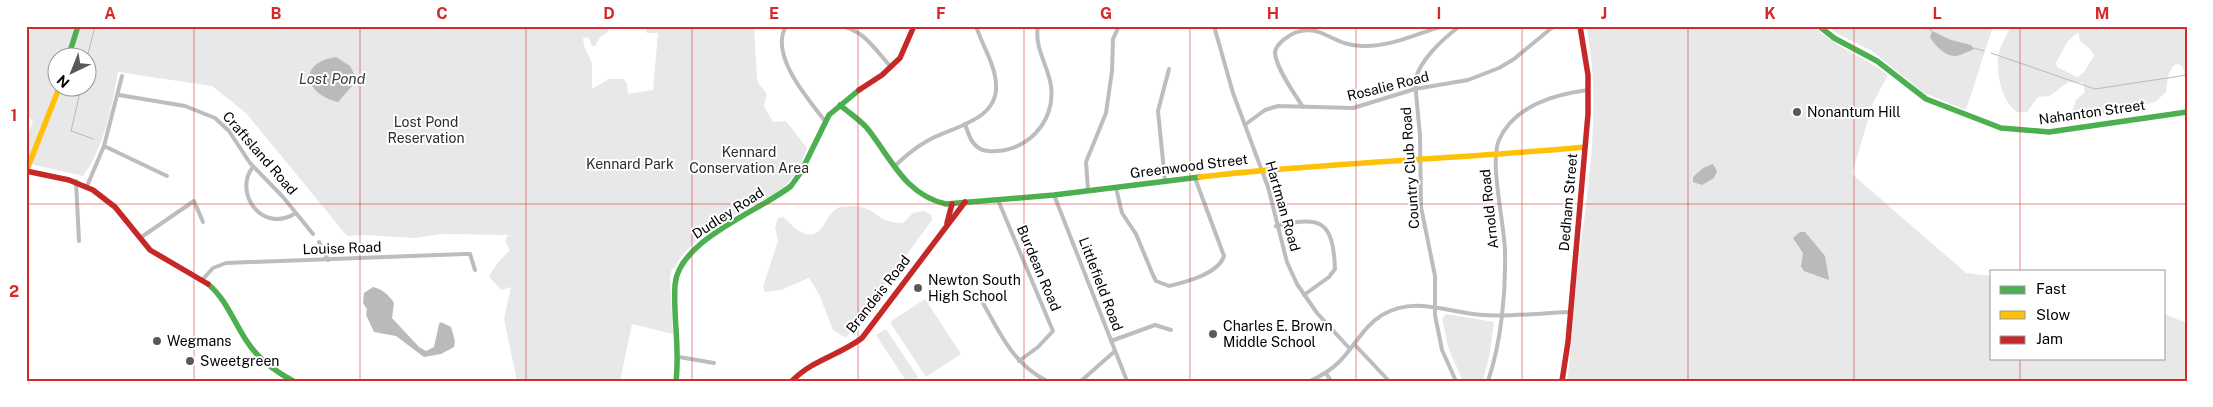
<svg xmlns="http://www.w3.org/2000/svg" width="2213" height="407" font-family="'Public Sans',sans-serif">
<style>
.green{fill:#e8e8e8;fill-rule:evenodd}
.water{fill:#bababa}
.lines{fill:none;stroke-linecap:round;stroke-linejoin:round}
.stream{stroke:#bababa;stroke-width:1}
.street{stroke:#bdbdbd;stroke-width:4}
.fast{stroke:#4caf50;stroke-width:5.5}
.slow{stroke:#ffc107;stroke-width:5.5}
.jam{stroke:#c62828;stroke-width:5.5}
.grid{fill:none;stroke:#d62828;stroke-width:1;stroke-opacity:0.55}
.poi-dot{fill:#595959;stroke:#fff;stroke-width:2}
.labels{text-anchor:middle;stroke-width:4;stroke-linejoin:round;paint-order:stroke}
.street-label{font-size:14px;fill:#000;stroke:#fff}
.poi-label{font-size:14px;fill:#000;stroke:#fff;text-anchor:start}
.park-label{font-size:14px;fill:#2c2c2c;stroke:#fff}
.water-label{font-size:15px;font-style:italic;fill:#3d3d3d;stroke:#fff}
.neatline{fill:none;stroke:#d62828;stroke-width:2}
.grid-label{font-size:16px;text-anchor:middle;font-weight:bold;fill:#d62828}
</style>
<rect width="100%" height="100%" fill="#fff"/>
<g class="green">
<path d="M33 26H609L608 32 600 37 595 46H592L588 37 583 38 584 46 592 63V89L609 79H623L627 83 628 94 653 90 658 33H647L645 26H754L757 79 759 84 767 94 764 106 773 122 786 121 807 148C801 164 791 186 774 194 743 211 689 235 674 269L672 268 670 277 673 334 632 324 620 381H517L504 319 511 287 501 290 489 277C494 266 502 258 510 250L505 242 507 236 512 235 442 234 415 238 364 235 347 236 246 113 212 86 118 72C112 106 104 148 83 176L26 163V138L33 122 26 112V38ZM58 58H88V88H58Z"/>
<path d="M1586 26H1814C1834 47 1864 57 1888 75L1873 103 1852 174 1966 273 1992 276V358H2164V314L2187 323V381H1567C1572 346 1573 310 1577 275 1587 194 1603 107 1586 26Z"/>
<path d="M1827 26H1993L1966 110 1924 93 1872 51 1838 34Z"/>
<path d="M2011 26H2187V89L2183 67 2178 64 2173 66 2168 76 2166 92 2155 102 2099 115 2088 120 2073 121 2070 117 2076 100 2085 92 2083 83 2068 82 2050 96 2038 97 2027 112H2017C2001 101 1995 70 1999 52 2002 43 2007 35 2011 26ZM2078 32 2080 41 2091 50 2094 56 2084 72 2077 77 2057 67 2056 63 2067 42Z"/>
<path d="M840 207C846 207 854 205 861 207 878 211 878 223 903 223L913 213 924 211 931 215 932 220 846 338 833 330 819 294 809 278 781 290 765 292 763 287 778 241 775 227 778 218 783 217C789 221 794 229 801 232 824 244 824 212 840 207Z"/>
<path d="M925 299 961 354 926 377 890 322Z"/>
<path d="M1446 314 1494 322 1490 352 1483 381H1463L1461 377 1448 347 1442 318Z"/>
<path d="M886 329 918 377 912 381H906L876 335Z"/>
</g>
<g class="water">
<path d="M1932 31 1951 40 1971 45 1974 49C1969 51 1960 56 1955 56 1945 56 1934 45 1930 37Z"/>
<path d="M336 57 350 66 356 78 353 85 338 102C304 94 297 63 336 57Z"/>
<path d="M1713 164 1717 171 1714 178 1702 185 1693 182V177L1703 168Z"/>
<path d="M1800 232H1805L1825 256 1829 280 1804 271 1801 266 1803 253 1793 238Z"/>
<path d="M373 287C382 289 389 295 394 303L392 318 419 347 426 351 434 347 439 324 441 322 451 327 455 341 454 347 441 354 424 357 396 336 374 332 366 315 367 309 363 303 364 293Z"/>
</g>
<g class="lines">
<g class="stream">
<path d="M1925 26 1932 31"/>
<path d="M1974 48 1984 51"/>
<path d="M1991 53 2095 89 2187 75"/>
<path d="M87 58 95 26"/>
<path d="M81 88 71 131 94 139"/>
</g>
<g class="street">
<path d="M786 26C769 55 808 99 825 121"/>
<path d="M842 26C866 32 875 50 891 67"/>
<path d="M1214 26 1233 93 1268 187 1287 262 1297 284 1317 313 1350 349"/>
<path d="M119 95 185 106 215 118 229 131 250 163 283 197 313 234"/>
<path d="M1303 107C1295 95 1276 68 1275 53 1275 46 1284 39 1289 36 1297 30 1310 29 1319 32 1334 38 1345 46 1362 46 1391 47 1416 34 1443 26"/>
<path d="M965 124C969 136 973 150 988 151 1025 154 1056 123 1051 86 1048 65 1034 48 1038 26"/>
<path d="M1246 124 1265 110 1278 106 1353 108 1415 89 1468 80 1499 68 1514 59 1554 26"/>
<path d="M104 146 167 176"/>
<path d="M253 167C233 191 261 235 296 213"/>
<path d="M894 167C904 157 915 148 927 141 951 127 999 121 996 84 995 64 982 45 976 26"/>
<path d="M76 181 79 241"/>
<path d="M1165 181 1158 111 1169 69"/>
<path d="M87 186 104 146 122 76"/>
<path d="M1116 188 1122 213 1136 234 1153 275 1156 281 1169 286C1186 282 1218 274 1224 256L1195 178"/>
<path d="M1088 190 1086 162 1106 113 1112 71 1113 39 1119 26"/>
<path d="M1054 195 1127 381"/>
<path d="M998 200 1053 331 1038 347 1019 361"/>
<path d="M1276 226C1321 216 1333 220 1335 269L1329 277 1304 295"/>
<path d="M140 238 194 201 203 222"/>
<path d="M319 242 328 260"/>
<path d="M203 279 213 268 226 263 464 254H470L475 270"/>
<path d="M973 293 980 298C999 330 1011 363 1047 381"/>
<path d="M1111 341 1155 325 1171 330"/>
<path d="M1354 344 1389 381"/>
<path d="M679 357 714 363"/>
<path d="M1326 373 1331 381"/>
<path d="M1081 381 1115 351"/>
<path d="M1310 381C1321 376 1330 371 1339 362 1354 347 1364 326 1382 315 1416 295 1447 313 1483 315 1512 317 1541 313 1570 312"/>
<path d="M1456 381 1442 350 1435 315V276L1421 207 1420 136 1415 82C1418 61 1444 38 1460 26"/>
<path d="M1488 381C1501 343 1506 293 1505 253 1505 225 1489 163 1499 140 1514 106 1555 94 1588 90"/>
</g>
<g class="fast">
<path d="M1819 26 1834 38 1877 61 1926 99 2001 128 2049 132 2187 112"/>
<path d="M68 58 78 26"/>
<path d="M840 105C849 113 859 119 867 128 891 158 905 195 946 204L1054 195 1200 177"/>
<path d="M208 284C227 300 234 323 248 343 259 360 275 371 293 381"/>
<path d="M676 381C680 347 673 318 675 285 678 240 760 211 791 186L801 172 829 115 859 90"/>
</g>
<g class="slow">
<path d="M26 172 59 88"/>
<path d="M1200 177C1328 162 1457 159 1585 147"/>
</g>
<g class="jam">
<path d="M859 90 882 75 900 58 914 26"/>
<path d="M26 171 69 180 93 190 115 207 150 250 208 284"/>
<path d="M947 223 952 204"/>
<path d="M792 381C812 360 840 355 862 338L965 202"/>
<path d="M1562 381 1568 342 1588 114V75L1580 26"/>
</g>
</g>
<path class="grid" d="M194 26V381M360 26V381M526 26V381M692 26V381M858 26V381M1024 26V381M1190 26V381M1356 26V381M1522 26V381M1688 26V381M1854 26V381M2020 26V271M26 204H2187M2020 358V381"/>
<g class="poi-dot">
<circle cx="1797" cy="112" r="5"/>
<circle cx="918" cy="288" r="5"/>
<circle cx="1213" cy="334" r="5"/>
<circle cx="157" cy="341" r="5"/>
<circle cx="190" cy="361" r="5"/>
</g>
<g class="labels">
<g class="street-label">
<text transform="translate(1388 86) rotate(-14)" y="5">Rosalie Road</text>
<text transform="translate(2092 112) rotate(-8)" y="5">Nahanton Street</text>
<text transform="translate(260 153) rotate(49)" y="5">Craftsland Road</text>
<text transform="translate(1189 166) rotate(-7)" y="5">Greenwood Street</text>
<text transform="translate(1410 168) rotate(-94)" y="5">Country Club Road</text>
<text transform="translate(1568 202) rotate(-85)" y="5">Dedham Street</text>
<text transform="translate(1283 206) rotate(74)" y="5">Hartman Road</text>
<text transform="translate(1489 209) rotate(-96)" y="5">Arnold Road</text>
<text transform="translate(728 213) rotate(-33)" y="5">Dudley Road</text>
<text transform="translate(342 248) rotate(-2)" y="5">Louise Road</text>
<text transform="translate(1039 268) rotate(67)" y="5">Burdean Road</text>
<text transform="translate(1101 284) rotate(69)" y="5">Littlefield Road</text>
<text transform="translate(878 294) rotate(-52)" y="5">Brandeis Road</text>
</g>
<g class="poi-label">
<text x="1807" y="117">Nonantum Hill</text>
<text x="928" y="285">Newton South<tspan x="928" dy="16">High School</tspan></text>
<text x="1223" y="331">Charles E. Brown<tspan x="1223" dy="16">Middle School</tspan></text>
<text x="167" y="346">Wegmans</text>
<text x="200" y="366">Sweetgreen</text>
</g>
<g class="park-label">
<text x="426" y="127">Lost Pond<tspan x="426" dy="16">Reservation</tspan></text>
<text x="749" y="157">Kennard<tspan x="749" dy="16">Conservation Area</tspan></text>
<text x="630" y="169">Kennard Park</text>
</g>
<g class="water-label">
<text x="332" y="84">Lost Pond</text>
</g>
</g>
<rect width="2213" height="407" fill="none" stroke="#ffffff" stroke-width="55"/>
<rect x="1990" y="270" width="175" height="90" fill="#ffffff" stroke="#999999"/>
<rect x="2000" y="286" width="25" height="8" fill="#4caf50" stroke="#999999"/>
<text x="2036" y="294" font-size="15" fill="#000000">Fast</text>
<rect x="2000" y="311" width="25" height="8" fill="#ffc107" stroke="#999999"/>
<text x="2036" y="320" font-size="15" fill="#000000">Slow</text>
<rect x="2000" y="336" width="25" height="8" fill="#c62828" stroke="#999999"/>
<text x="2036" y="344" font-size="15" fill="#000000">Jam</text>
<g transform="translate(72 72) rotate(223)"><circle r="24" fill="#ffffff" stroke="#999999"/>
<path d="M0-4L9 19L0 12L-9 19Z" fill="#595959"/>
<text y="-8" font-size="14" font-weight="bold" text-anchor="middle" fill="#000000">N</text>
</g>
<rect x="28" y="28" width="2158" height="352" class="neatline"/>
<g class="grid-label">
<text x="110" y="19">A</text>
<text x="276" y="19">B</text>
<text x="442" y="19">C</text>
<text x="609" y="19">D</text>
<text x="774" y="19">E</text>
<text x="941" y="19">F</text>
<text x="1106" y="19">G</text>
<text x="1273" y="19">H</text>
<text x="1439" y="19">I</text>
<text x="1604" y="19">J</text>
<text x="1770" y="19">K</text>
<text x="1937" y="19">L</text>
<text x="2102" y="19">M</text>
<text x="14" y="121">1</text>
<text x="14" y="297">2</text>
</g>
</svg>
